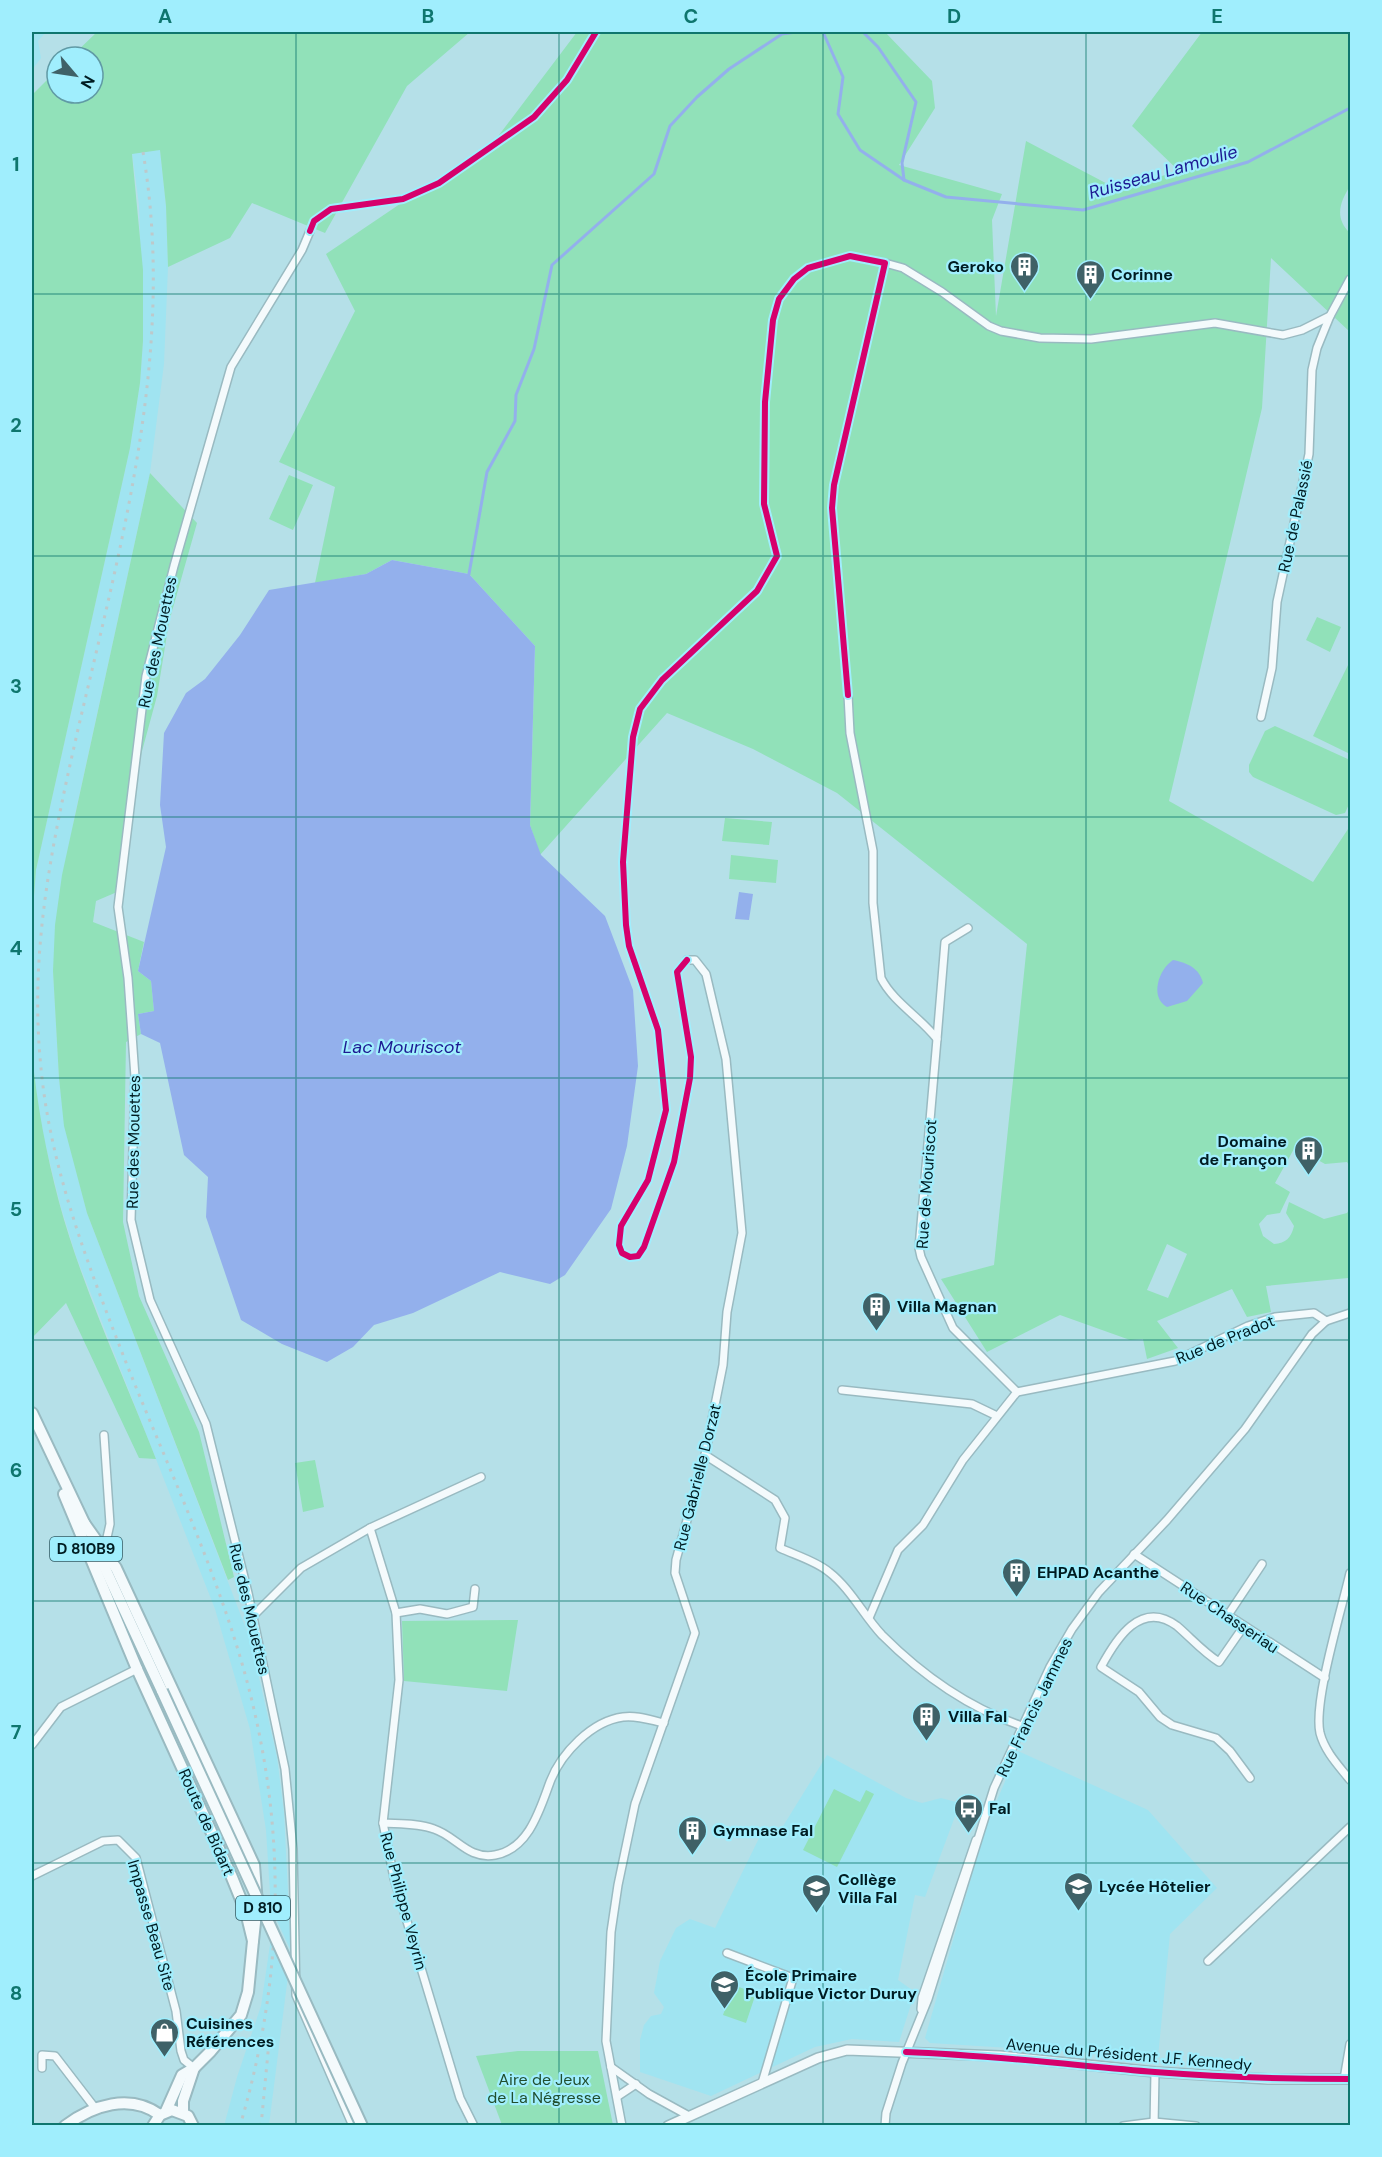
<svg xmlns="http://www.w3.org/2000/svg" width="1382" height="2157" font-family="'DM Sans',sans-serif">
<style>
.built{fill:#a0e4f1}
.green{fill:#91e1b9;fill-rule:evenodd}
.water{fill:#93b0ec}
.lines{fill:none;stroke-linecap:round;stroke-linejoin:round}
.stream{stroke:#93b0ec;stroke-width:3}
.minor-casing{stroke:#99bac1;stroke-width:10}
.tertiary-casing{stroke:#99bac1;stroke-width:12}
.secondary-casing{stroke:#99bac1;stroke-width:14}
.primary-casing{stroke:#99bac1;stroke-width:14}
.minor{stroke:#f4fafc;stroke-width:7}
.tertiary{stroke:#f4fafc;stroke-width:9}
.secondary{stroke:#f4fafc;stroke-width:10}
.primary{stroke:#f4fafc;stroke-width:10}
.rail{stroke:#bdc9cb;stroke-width:3;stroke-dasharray:3 6;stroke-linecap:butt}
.primary-bridge-casing{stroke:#99bac1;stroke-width:14;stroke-linecap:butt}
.primary-bridge{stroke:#f4fafc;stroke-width:10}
.cycleway-casing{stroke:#a0eefd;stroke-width:10}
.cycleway{stroke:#d6006c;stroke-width:6}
.grid{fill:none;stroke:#0f766e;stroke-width:1.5;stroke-opacity:0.55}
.labels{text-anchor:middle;stroke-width:4.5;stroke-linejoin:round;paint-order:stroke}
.shield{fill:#a0eefd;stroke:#305b64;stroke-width:1.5}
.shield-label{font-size:15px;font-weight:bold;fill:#001c22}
.poi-label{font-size:16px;font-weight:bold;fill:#001c22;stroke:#a0eefd;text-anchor:start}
.street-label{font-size:16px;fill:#001c22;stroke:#a0eefd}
.park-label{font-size:16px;fill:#214e2e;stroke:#a0eefd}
.water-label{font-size:18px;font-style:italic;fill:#1d1a92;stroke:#a0eefd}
.neatline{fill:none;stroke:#0f766e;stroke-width:2}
.grid-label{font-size:20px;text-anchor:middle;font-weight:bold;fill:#0f766e}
</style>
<rect width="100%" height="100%" fill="#b5e0e8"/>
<g class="built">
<path d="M32 32H46L38 41 41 58 32 70Z"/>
<path d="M160 149 166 206 168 267 164 364 150 473 74 819 53 971 59 1078 65 1126 87 1213 251 1642 277 1757 284 1813 291 1951 271 1908 266 1830 250 1729 215 1609 76 1256 60 1204 38 1114 32 1054V922L36 870 130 448 140 383 143 341 139 205 132 153Z"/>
<path d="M1018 1751 1148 1810 1217 1888 1170 1934 1158 2057 930 2043 925 2038 986 1826Z"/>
<path d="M827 1755 906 1798 922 1803 941 1798 960 1803 925 1897 915 1895 898 1980 915 1992 899 2042 852 2039 815 2047 711 2096 640 2072V2040L644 2025 651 2016 661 2014 664 2007 654 1993 660 1961 676 1928 690 1919 715 1928 761 1834 780 1831Z"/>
<path d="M271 1938 288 1976 269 2125 224 2126 237 2077 261 2006Z"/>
</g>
<g class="green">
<path d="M97 32H470L407 86 325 233 252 203 230 238 168 267 166 206 160 150 132 154 143 270V341L140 383 130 448 36 870 32 922V95L57 70V93H93V57H71Z"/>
<path d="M577 32H885L932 81 935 108 899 165 1002 194 992 220 996 316 1026 141 1117 189 1179 171 1132 126 1202 32H1350V186C1340 202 1334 218 1350 233V332L1271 258 1262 408 1169 801 1313 882 1350 826V1167L1347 1162 1325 1164 1295 1147 1275 1183 1290 1192 1280 1213 1267 1215 1259 1224 1263 1236 1274 1244C1286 1243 1291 1238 1294 1226L1286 1213 1289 1202 1324 1219 1347 1213 1350 1208V1282L1348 1278 1266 1286 1271 1312 1247 1317 1232 1289 1157 1321 1178 1348 1147 1359 1143 1339 1130 1340 1060 1315 987 1352 941 1279 994 1265 1027 944 837 793 753 749 667 713 540 855 530 825 535 646 469 574 392 560 366 574 315 583 335 487 279 462 355 311 326 254 496 139ZM1167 1244 1187 1254 1168 1298 1147 1290Z"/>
<path d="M150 473 197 523 169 622 157 696 126 810 117 892 96 901 93 922 144 942 138 971 151 981 154 1011 138 1014 141 1034 126 1042 123 1222 139 1296 199 1432 234 1577 228 1580 87 1213 64 1126 59 1078 53 971 55 925 62 875Z"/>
<path d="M289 475 313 485 293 530 269 519Z"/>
<path d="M1317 617 1341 627 1330 652 1306 640Z"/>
<path d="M1350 661V754L1313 736Z"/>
<path d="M1275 726 1350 760V802L1345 813 1336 815 1253 777 1249 772V765L1265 731Z"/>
<path d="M725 818 772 822 769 845 722 841Z"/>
<path d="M731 855 778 860 776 883 729 879Z"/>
<path d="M32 1054C37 1104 46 1153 59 1202 83 1290 123 1374 156 1459L139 1458 66 1303 32 1338Z"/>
<path d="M315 1460 324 1507 303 1512 295 1463Z"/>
<path d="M518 1620 507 1691 404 1681 402 1621Z"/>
<path d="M834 1789 860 1802 866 1790 874 1794 837 1867 803 1850Z"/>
<path d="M733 1985 756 1993 746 2023 723 2015Z"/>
<path d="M518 2051H598L613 2125H502L476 2056Z"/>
</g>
<g class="water">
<path d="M392 560 469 574 535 646 530 825 541 855 605 916 633 990 638 1066 627 1146 611 1209 565 1275 550 1284 500 1272 413 1313 374 1325 353 1347 327 1362 282 1344 241 1320 206 1217 208 1177 184 1155 160 1043 141 1034 138 1014 154 1011 151 981 138 971 166 847 160 805 164 733 186 693 205 679 240 635 269 590 366 574Z"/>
<path d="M739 892 753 894 749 920 735 919Z"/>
<path d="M1173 960C1188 963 1199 968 1203 983L1187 1001 1167 1007C1149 997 1159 969 1173 960Z"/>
</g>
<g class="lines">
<g class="stream">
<path d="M823 32 843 77 838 114 860 150 904 180 946 197 1083 210 1248 162 1350 108"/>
<path d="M863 32 878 47 916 102 902 163 904 180"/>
<path d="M469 574 487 472 515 421 516 395 534 349 552 265 654 174 670 126 697 97 729 69 782 34 796 32"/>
</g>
<defs>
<g id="minor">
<path d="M310 231 302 250 231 367 174 566 146 676 118 907 128 978 135 1077 131 1220 150 1300 206 1424 248 1593 285 1769 293 1849 296 1995 353 2126"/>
<path d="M885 263 903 268 942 292 989 326 1001 331 1040 338 1091 339 1215 323 1283 335 1302 330 1330 316 1350 279"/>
<path d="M848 695 850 733 873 851V903L881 978C893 1002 921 1018 937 1039L919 1248 921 1257 953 1328 1017 1392 963 1460 923 1525 898 1550 869 1618"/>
<path d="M1261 717 1272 668 1277 602 1309 454 1312 370 1317 348 1330 316"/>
<path d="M937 1039 945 942 968 928"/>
<path d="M842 1390 972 1404 997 1416"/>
<path d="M1017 1392 1175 1361 1248 1326 1275 1317 1314 1313 1326 1321"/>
<path d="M705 1455 775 1500 785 1518 780 1548C795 1555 816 1561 829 1572 850 1588 864 1616 882 1635 922 1675 968 1708 1022 1726"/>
<path d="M370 1528 396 1613 399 1680 383 1823 394 1878 460 2098 474 2126"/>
<path d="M104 1551 110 1524 104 1435"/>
<path d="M1134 1554 1325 1678"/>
<path d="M1350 1573C1342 1608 1313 1702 1320 1733 1325 1752 1339 1766 1350 1780"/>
<path d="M396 1613 420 1609 447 1614 473 1607 475 1589"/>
<path d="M1228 1615 1262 1564"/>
<path d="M252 1617 301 1568 370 1528 481 1477"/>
<path d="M1244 1626 1219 1662C1203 1652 1191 1638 1177 1626 1141 1599 1116 1639 1101 1667L1139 1692 1160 1717 1172 1725 1216 1738 1230 1751 1250 1778"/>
<path d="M32 1745 61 1707 137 1669"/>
<path d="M383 1823C400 1824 418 1823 434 1829 456 1836 468 1860 495 1855 529 1849 540 1809 550 1782 561 1753 592 1721 623 1717 637 1715 650 1720 664 1723"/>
<path d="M32 1876 103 1841 118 1840 136 1858 176 2011 181 2051 184 2060 194 2068"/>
<path d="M727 1953 793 1978 762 2083"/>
<path d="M1208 1961 1350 1827"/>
<path d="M921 2009 922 1998 976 1840"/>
<path d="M611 2067 649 2094 689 2116"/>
<path d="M42 2068V2055L55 2056 95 2108"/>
<path d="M1344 2079 1350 2044"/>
<path d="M618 2096 636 2084"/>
<path d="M622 2126 606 2041 611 1932 618 1885 635 1804 695 1633 675 1573 676 1560 705 1455 723 1365 727 1312 742 1233 726 1059 706 974 695 960H687"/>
<path d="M885 2126 886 2113 902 2063 928 1999 994 1788 1050 1667 1072 1629 1099 1592 1167 1520 1245 1429 1312 1334 1326 1321 1350 1313"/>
<path d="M1123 2126 1154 2122 1196 2126"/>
<path d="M1154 2126 1155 2072"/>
</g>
<path id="tertiary" d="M668 2126 818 2058 847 2050 1000 2056 1155 2072 1268 2079H1350"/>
<g id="secondary">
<path d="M137 1669 231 1875 246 1912 253 1941 248 1992 241 2015 210 2052 194 2068 182 2075 166 2111"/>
<path d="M183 2112V2101L194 2068"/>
<path d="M65 2126C93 2105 130 2093 160 2115"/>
<path d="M153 2126 160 2115 172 2110 188 2116 193 2126"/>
</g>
<g id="primary">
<path d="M32 1413 87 1529"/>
<path d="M64 1494 137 1669"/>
<path d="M84 1523 116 1568 254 1865 257 1904 253 1941"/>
<path d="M97 1551 162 1691"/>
</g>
</defs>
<use href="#minor" class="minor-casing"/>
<use href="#tertiary" class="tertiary-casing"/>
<use href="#secondary" class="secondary-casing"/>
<use href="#primary" class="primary-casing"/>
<use href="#minor" class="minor"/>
<use href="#tertiary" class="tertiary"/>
<use href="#secondary" class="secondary"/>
<use href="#primary" class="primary"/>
<g class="rail">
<path d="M143 152C176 346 123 537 79 725 54 835 30 943 40 1057 48 1163 87 1262 125 1360 166 1463 215 1566 245 1674 287 1827 285 1973 240 2126"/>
<path d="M261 2126 269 2042"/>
</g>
<defs>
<path id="primary-bridge" d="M162 1691 362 2126"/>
</defs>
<use href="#primary-bridge" class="primary-bridge-casing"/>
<use href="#primary-bridge" class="primary-bridge"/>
<defs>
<g id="cycleway">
<path d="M310 231 314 221 331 209 403 199 439 183 534 117 567 80 596 32"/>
<path d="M687 960 677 972 691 1057 690 1078 674 1162 644 1247 638 1256 630 1257 622 1253 619 1245 621 1226 648 1180 666 1110 658 1030 629 946 626 925 623 862 633 737 640 709 662 680 757 591 777 556 764 504 765 402 773 320 779 299 794 279 808 268 850 256 885 263 834 485 832 508 848 695"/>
<path d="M906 2052C989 2055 1072 2065 1155 2072 1220 2077 1285 2079 1350 2079"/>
</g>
</defs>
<use href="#cycleway" class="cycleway-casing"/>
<use href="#cycleway" class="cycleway"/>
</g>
<path class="grid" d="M296 32V2126M559 32V2126M823 32V2126M1086 32V2126M32 294H1350M32 556H1350M32 817H1350M32 1078H1350M32 1340H1350M32 1601H1350M32 1863H1350"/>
<defs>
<symbol id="building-pin" viewBox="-11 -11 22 30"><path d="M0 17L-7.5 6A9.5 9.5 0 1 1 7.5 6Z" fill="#3f6167" stroke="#a0eefd"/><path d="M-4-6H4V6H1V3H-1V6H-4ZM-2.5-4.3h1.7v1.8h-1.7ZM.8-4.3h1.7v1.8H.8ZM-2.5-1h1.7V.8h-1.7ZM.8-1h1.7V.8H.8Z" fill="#fff"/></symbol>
<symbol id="bus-pin" viewBox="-11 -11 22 30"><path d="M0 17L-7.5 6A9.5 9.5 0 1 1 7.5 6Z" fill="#3f6167" stroke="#a0eefd"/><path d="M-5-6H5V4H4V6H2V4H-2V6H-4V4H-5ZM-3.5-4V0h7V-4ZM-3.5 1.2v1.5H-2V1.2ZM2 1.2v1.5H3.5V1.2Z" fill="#fff"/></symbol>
<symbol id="school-pin" viewBox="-11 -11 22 30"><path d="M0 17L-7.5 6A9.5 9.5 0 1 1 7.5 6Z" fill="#3f6167" stroke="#a0eefd"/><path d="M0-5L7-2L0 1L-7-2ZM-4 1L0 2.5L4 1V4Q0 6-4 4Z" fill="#fff"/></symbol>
<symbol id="shop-pin" viewBox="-11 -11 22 30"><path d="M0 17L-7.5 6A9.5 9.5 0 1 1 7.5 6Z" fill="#3f6167" stroke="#a0eefd"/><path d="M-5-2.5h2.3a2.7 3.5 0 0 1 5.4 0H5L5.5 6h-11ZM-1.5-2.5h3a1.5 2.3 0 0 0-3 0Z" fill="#fff"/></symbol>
</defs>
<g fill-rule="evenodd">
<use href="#building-pin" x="1008" y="250" width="33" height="45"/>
<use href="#building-pin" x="1074" y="258" width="33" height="45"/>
<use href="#building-pin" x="1292" y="1134" width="33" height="45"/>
<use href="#building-pin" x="860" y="1290" width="33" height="45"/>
<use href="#building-pin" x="1000" y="1556" width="33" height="45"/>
<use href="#building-pin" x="910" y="1700" width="33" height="45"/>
<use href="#bus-pin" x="952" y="1792" width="33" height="45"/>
<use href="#building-pin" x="676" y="1814" width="33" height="45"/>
<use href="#school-pin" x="1062" y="1870" width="33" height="45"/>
<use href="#school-pin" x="800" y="1872" width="33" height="45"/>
<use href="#school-pin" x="708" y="1968" width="33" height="45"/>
<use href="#shop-pin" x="148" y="2016" width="33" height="45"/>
</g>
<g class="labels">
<g class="shield">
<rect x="50" y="1537" width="72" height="24" rx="4.5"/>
<rect x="236" y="1896" width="54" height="24" rx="4.5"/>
</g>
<g class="shield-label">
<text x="86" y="1554">D 810B9</text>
<text x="263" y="1913">D 810</text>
</g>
<g class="poi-label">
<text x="1004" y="272" text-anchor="end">Geroko</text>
<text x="1111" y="280">Corinne</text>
<text x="1287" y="1147" text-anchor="end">Domaine<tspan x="1287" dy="18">de Françon</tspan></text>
<text x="897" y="1312">Villa Magnan</text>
<text x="1037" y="1578">EHPAD Acanthe</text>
<text x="948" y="1722">Villa Fal</text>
<text x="989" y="1814">Fal</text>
<text x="713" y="1836">Gymnase Fal</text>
<text x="838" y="1885">Collège<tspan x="838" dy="18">Villa Fal</tspan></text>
<text x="1099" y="1892">Lycée Hôtelier</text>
<text x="745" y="1981">École Primaire<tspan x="745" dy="18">Publique Victor Duruy</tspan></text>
<text x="186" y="2029">Cuisines<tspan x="186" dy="18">Références</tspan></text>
</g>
<g class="street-label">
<text transform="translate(1295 516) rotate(-78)" y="6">Rue de Palassié</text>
<text transform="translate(157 642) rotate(-78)" y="6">Rue des Mouettes</text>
<text transform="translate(133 1142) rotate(-89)" y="6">Rue des Mouettes</text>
<text transform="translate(926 1184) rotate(-86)" y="6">Rue de Mouriscot</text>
<text transform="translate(1225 1339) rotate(-22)" y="6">Rue de Pradot</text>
<text transform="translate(697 1477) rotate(-76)" y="6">Rue Gabrielle Dorzat</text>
<text transform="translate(250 1609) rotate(77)" y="6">Rue des Mouettes</text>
<text transform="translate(1230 1617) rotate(34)" y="6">Rue Chasseriau</text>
<text transform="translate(1034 1707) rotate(-64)" y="6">Rue Francis Jammes</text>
<text transform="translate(207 1822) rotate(66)" y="6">Route de Bidart</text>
<text transform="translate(404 1901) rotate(75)" y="6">Rue Philippe Veyrin</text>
<text transform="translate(152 1925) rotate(74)" y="6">Impasse Beau Site</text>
<text transform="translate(1129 2054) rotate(5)" y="6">Avenue du Président J.F. Kennedy</text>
</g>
<g class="park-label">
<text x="544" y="2085">Aire de Jeux<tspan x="544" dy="18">de La Négresse</tspan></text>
</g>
<g class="water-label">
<text transform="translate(1163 172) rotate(-16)" y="6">Ruisseau Lamoulie</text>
<text x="402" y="1053">Lac Mouriscot</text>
</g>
</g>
<rect width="1382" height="2157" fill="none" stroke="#a0eefd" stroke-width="66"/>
<g transform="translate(75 75) rotate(119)"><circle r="28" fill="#a0eefd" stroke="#609aa5" stroke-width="1.5"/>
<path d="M0-4.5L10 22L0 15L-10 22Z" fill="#3f6167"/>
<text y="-9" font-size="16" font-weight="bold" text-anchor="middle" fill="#001c22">N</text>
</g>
<rect x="33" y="33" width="1316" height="2091" class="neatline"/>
<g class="grid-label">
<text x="165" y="23">A</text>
<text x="428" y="23">B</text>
<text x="691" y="23">C</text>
<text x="954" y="23">D</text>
<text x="1217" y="23">E</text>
<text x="16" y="171">1</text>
<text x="16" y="432">2</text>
<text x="16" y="693">3</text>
<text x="16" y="955">4</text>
<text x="16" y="1216">5</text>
<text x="16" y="1477">6</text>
<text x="16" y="1739">7</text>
<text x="16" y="2000">8</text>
</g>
</svg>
